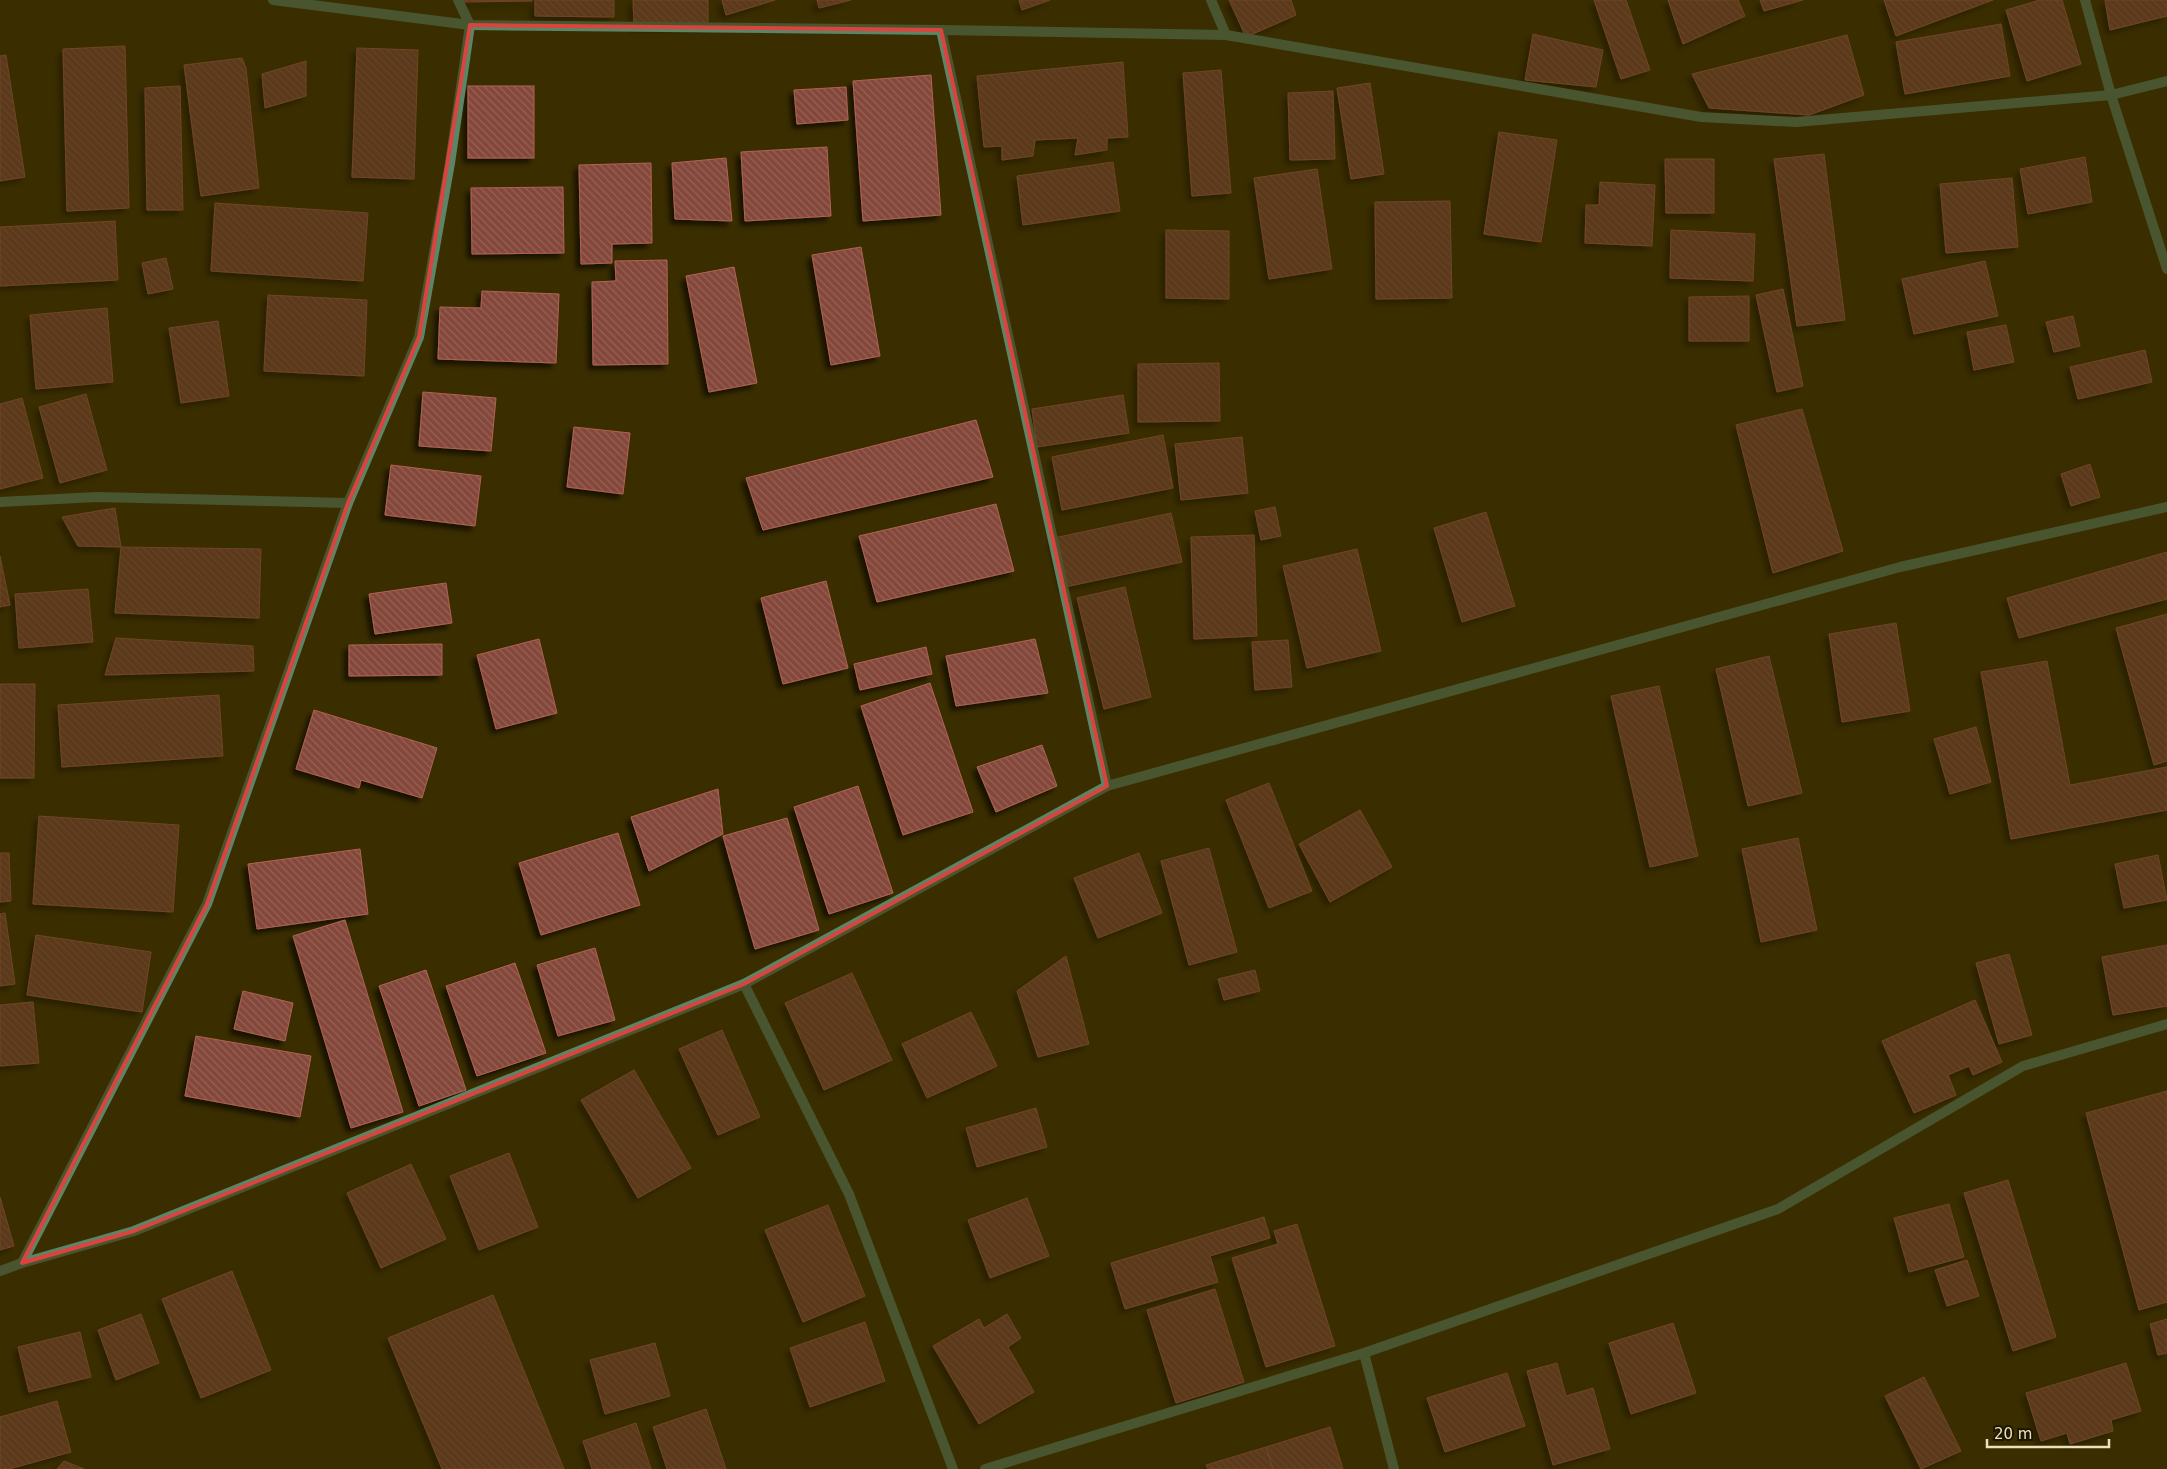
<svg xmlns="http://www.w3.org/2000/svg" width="2167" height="1469" font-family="'DejaVu Sans',sans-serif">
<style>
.building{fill:url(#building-back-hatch);stroke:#b16353;filter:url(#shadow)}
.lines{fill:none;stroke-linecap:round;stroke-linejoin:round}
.lane{stroke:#5b8567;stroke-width:10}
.street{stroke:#5b8567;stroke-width:10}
.marked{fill:none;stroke:#d9443e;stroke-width:4;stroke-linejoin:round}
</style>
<defs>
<pattern id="building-back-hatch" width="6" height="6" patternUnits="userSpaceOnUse" patternTransform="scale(1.25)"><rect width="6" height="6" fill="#84473a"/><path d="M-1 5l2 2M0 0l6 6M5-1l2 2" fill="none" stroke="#966155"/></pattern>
<filter id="shadow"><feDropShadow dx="-4.5" dy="4.5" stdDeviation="2.5" flood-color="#0009"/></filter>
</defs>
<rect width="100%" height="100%" fill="#3a2d00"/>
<g class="building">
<path d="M460 0H532V1L460 2Z"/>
<path d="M535 0H614V17L535 16Z"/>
<path d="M633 0H708V25H634Z"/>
<path d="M722 0H775L726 15Z"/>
<path d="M817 0H851L819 8Z"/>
<path d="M1019 0H1050L1022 10Z"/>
<path d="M1229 0H1291L1296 15 1246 37Z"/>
<path d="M1594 0H1626L1650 70 1621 79Z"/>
<path d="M1668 0H1738L1745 16 1683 44Z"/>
<path d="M1760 0H1803L1764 11Z"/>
<path d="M1884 0H1993L1896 36Z"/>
<path d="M2040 0H2062L2081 64 2027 81 2006 10Z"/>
<path d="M2105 0H2167V16L2110 30Z"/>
<path d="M2001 24 2010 76 1905 94 1896 42Z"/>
<path d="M1533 34 1603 50 1596 87 1525 80Z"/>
<path d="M1847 35 1864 95 1809 115 1709 108 1692 74Z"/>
<path d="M125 46 129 208 67 211 63 49Z"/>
<path d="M357 48 418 50 414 179 352 177Z"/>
<path d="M6 55 25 177 0 181V56Z"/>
<path d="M242 58 246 68 259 188 201 196 184 65Z"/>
<path d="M306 61V96L265 108 262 74Z"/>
<path d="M1123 62 1128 137 1107 138V150L1075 155 1078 138 1035 140 1033 156 1002 160V146L984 147 977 76Z"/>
<path d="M1221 70 1231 193 1192 196 1183 73Z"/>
<path d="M931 75 941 215 863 221 853 81Z"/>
<path d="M1370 83 1384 174 1351 179 1337 88Z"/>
<path d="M180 86 183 210H147L145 88Z"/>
<rect x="468" y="86" width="66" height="72"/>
<path d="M846 87 848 120 797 124 794 90Z"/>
<path d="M1333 91 1335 159 1290 160 1288 93Z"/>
<path d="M1499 132 1557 140 1541 242 1484 234Z"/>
<path d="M827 147 831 216 745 221 741 152Z"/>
<path d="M1824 154 1845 320 1797 326 1774 159Z"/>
<path d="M2085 157 2092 202 2028 214 2020 169Z"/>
<path d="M726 158 732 221 675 219 672 163Z"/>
<path d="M1665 159H1714V213H1666Z"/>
<path d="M1113 162 1120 211 1023 225 1017 176Z"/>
<path d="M651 163 652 243 612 244V263L581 264 579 165Z"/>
<path d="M1317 169 1332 269 1269 279 1254 178Z"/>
<path d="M2012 178 2018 247 1946 253 1940 184Z"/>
<path d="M1600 182 1655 185 1652 246 1585 243 1586 205H1599Z"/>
<path d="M563 187 564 253 472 254 471 188Z"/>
<path d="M1450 201 1452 298 1376 299 1375 202Z"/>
<path d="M215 203 368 213 363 281 211 271Z"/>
<path d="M115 221 118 280 0 286V227Z"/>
<path d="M1166 230 1229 231V299L1166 298Z"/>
<path d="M1671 230 1755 234 1753 281 1670 278Z"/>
<path d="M861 247 880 356 831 365 812 255Z"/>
<path d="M166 258 173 289 148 294 142 263Z"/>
<path d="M667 260 668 364 593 365 592 282 616 281 615 261Z"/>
<path d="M1985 261 1998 316 1914 334 1902 279Z"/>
<path d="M734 267 757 383 709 392 686 276Z"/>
<path d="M1783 289 1803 386 1777 392 1756 295Z"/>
<path d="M482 291 559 294 556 363 438 359 440 307 481 308Z"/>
<path d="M268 295 367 300 364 376 264 371Z"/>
<path d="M1749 296V341H1689V297Z"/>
<path d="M107 308 113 382 36 389 30 315Z"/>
<path d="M2073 316 2080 346 2054 352 2046 322Z"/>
<path d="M218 321 229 396 181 403 169 328Z"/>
<path d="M2006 325 2014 362 1974 370 1967 332Z"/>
<path d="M2145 350 2152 382 2078 399 2070 367Z"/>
<path d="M1219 363 1220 421 1138 422V364Z"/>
<path d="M423 392 496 398 491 451 419 446Z"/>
<path d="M86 394 107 470 60 483 39 407Z"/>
<path d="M1123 395 1129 433 1037 447 1032 409Z"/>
<path d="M22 398 43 478 0 489V404Z"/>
<path d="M1802 409 1843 551 1773 573 1736 425Z"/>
<path d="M976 420 993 477 763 530 746 478Z"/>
<path d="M574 427 630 433 623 494 567 487Z"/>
<path d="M1163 435 1173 488 1062 510 1052 457Z"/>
<path d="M1242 437 1248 493 1181 500 1175 444Z"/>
<path d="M2090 464 2100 497 2071 506 2061 474Z"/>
<path d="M391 465 481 476 475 526 385 515Z"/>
<path d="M996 504 1014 571 877 602 859 536Z"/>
<path d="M1275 507 1281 536 1261 540 1255 511Z"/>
<path d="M115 508 121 547 78 546 62 517Z"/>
<path d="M1486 512 1515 606 1462 622 1434 528Z"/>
<path d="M1171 513 1182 562 1065 587 1054 538Z"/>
<path d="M1254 535 1257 636 1194 639 1191 537Z"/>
<path d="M121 547 261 549 259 618 115 613Z"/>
<path d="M1357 549 1381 651 1307 668 1283 566Z"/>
<path d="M2167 552V599L2019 638 2007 598Z"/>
<path d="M0 556 10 605 0 607Z"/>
<path d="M826 581 848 668 783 684 761 598Z"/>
<path d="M446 583 452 623 375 634 369 594Z"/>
<path d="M1125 587 1151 697 1104 709 1077 598Z"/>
<path d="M88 589 93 642 19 648 15 594Z"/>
<path d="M2167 614V761L2154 765 2116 628Z"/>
<path d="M1896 623 1910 711 1842 722 1829 634Z"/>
<path d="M116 638 253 646 254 671 105 675Z"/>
<path d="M539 639 557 713 496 729 477 655Z"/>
<path d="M1035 639 1048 693 956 706 946 656Z"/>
<path d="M1288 640 1292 687 1255 690 1252 642Z"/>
<path d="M442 644V675L349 676V645Z"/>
<path d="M926 647 932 674 860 690 854 664Z"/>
<path d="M1769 656 1802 793 1748 806 1716 669Z"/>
<path d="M2047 661 2070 785 2167 767V810L2011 839 1981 672Z"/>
<path d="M930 683 973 812 903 835 861 706Z"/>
<path d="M0 684H35L34 778H0Z"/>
<path d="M1659 686 1698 856 1650 867 1611 696Z"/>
<path d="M219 695 223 756 62 767 58 705Z"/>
<path d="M314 710 437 748 422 798 361 780 359 788 296 769Z"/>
<path d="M1976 727 1991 782 1950 794 1934 739Z"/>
<path d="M1042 745 1057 786 996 812 977 767Z"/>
<path d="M1269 783 1312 891 1269 908 1226 800Z"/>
<path d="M858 786 893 893 829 914 794 807Z"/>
<path d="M718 789 723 834 649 871 631 817Z"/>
<path d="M1360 810 1392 867 1330 902 1299 844Z"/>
<path d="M39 816 179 825 173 912 33 904Z"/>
<path d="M787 818 819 930 755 949 723 836Z"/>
<path d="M618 833 640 905 541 935 519 863Z"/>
<path d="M1798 838 1817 930 1761 942 1742 849Z"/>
<path d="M1209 848 1237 952 1189 965 1161 861Z"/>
<path d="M360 849 368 914 257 929 248 864Z"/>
<path d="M0 853H9L11 901 0 902Z"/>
<path d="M1139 853 1162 913 1098 938 1074 878Z"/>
<path d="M2158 855 2167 900 2124 908 2115 864Z"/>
<path d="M5 913 15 984 0 986V914Z"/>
<path d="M345 920 403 1112 351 1128 293 936Z"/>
<path d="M36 935 151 952 142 1012 27 995Z"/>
<path d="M2167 945V1006L2113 1015 2102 957Z"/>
<path d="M595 948 615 1020 558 1036 537 965Z"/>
<path d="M2009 954 2032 1035 1999 1044 1976 963Z"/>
<path d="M1066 956 1089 1044 1038 1057 1017 991Z"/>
<path d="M515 963 546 1053 477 1076 446 986Z"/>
<path d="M426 970 466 1090 419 1106 379 986Z"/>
<path d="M1255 970 1260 991 1224 1000 1218 979Z"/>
<path d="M852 973 892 1060 824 1090 785 1003Z"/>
<path d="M243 991 293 1003 285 1041 234 1029Z"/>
<path d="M1975 1000 2002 1062 1973 1075 1969 1066 1948 1075 1956 1095 1914 1113 1882 1041Z"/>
<path d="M33 1002 39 1063 0 1066V1005Z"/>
<path d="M971 1012 997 1066 927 1098 902 1044Z"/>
<path d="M722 1030 760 1117 718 1135 679 1049Z"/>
<path d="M196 1036 311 1056 300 1117 185 1096Z"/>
<path d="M634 1070 691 1168 638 1198 581 1100Z"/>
<path d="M2167 1091V1302L2139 1310 2086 1113Z"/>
<path d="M1036 1108 1047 1147 977 1167 966 1128Z"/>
<path d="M509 1153 538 1227 479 1250 450 1176Z"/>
<path d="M411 1164 446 1239 381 1268 347 1193Z"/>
<path d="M2008 1180 2056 1337 2013 1351 1964 1193Z"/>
<path d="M0 1197 14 1246 0 1250Z"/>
<path d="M1027 1198 1049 1256 990 1278 968 1220Z"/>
<path d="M1949 1204 1964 1257 1909 1272 1894 1218Z"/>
<path d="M828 1205 865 1296 803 1322 765 1230Z"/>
<path d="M1264 1217 1270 1238 1210 1256 1218 1282 1125 1309 1111 1263Z"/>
<path d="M1297 1224 1335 1346 1266 1367 1232 1258 1278 1244 1274 1231Z"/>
<path d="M1967 1260 1979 1296 1947 1306 1935 1270Z"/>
<path d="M232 1271 271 1370 201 1398 162 1299Z"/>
<path d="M1215 1289 1244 1382 1176 1403 1147 1310Z"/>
<path d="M493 1295 564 1469H442L388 1338Z"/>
<path d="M141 1314 159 1363 116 1380 98 1330Z"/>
<path d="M1007 1314 1021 1338 1008 1347 1034 1392 979 1424 933 1346 979 1319 984 1328Z"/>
<path d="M2167 1319V1353L2158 1355 2150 1324Z"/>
<path d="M865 1322 885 1381 810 1407 790 1348Z"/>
<path d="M1673 1323 1696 1393 1631 1414 1609 1343Z"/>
<path d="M80 1332 91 1377 29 1392 18 1347Z"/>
<path d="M655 1343 670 1396 605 1414 590 1360Z"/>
<path d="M1557 1363 1566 1396 1593 1388 1610 1449 1553 1465 1527 1371Z"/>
<path d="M2126 1363 2141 1411 2111 1420 2113 1431 2070 1444 2067 1433 2041 1441 2026 1393Z"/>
<path d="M1507 1373 1525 1426 1445 1452 1427 1398Z"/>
<path d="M1924 1377 1961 1451 1921 1469 1885 1396Z"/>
<path d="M57 1401 71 1452 9 1469H0V1417Z"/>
<path d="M706 1409 726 1469H667L653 1427Z"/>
<path d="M636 1423 651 1469H592L583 1441Z"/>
<path d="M1330 1427 1343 1469H1273L1266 1447Z"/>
<path d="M1266 1447 1273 1469H1208L1206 1465Z"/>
<path d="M64 1461 84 1469H57Z"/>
</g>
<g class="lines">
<path class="lane" d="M0 502 97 497 348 503"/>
<g class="street">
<path d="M273 0 470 25 941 30 1226 35 1701 117 1796 122 2111 95 2167 81"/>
<path d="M1211 0 1226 35"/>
<path d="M2085 0 2111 95 2167 269"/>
<path d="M941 30 1107 786"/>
<path d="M744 984 849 1194 953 1469"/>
<path d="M22 1263 207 904 348 503 419 337 450 163 470 25 458 0"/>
<path d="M0 1271 22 1263 134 1231 744 984 1107 786 1900 567 2167 507"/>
<path d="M1364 1353 1394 1469"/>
<path d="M985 1469 1364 1353 1778 1209 2023 1066 2167 1024"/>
</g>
</g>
<path d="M0 0H2167V1469H0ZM470 25 941 30 1107 786 744 984 134 1231 22 1263 207 904 348 503 419 337Z" fill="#3a2d00" fill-opacity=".55" fill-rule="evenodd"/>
<path class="marked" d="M470 25 941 30 1107 786 744 984 134 1231 22 1263 207 904 348 503 419 337Z"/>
<path d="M1987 1439v8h122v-8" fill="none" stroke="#ede1bb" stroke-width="2.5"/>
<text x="1994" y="1439" font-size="15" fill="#ede1bb" stroke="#1d1600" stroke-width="4" paint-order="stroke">20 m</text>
</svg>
